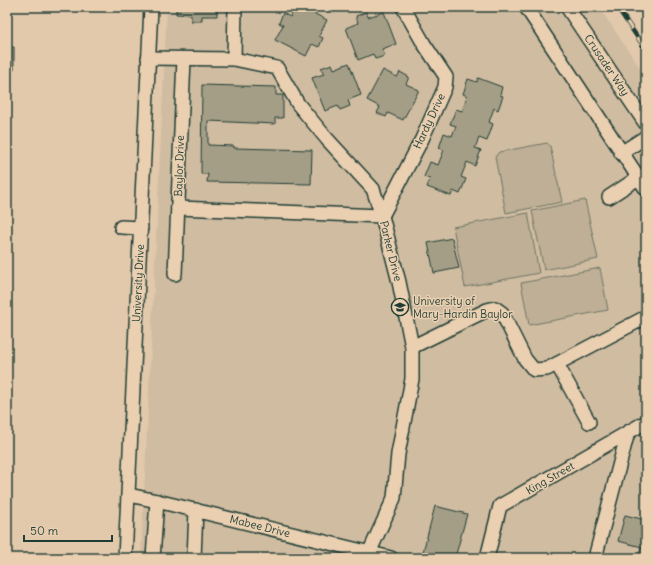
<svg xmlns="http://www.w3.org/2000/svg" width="653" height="565" font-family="Delius,sans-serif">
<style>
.built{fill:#d0bca1}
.green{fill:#beaf96;stroke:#6e7665}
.building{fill:#a59e87;stroke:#1f3d34}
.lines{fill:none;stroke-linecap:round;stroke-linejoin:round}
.minor-casing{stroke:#1f3d34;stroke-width:16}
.minor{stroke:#eacfb1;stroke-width:13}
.rail-casing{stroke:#1f3d34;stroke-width:4.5}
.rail{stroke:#eacfb1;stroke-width:3;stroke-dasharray:9;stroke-linecap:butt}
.labels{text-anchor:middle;stroke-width:3;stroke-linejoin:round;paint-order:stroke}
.street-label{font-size:11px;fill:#1f3d34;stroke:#eacfb1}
.poi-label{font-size:11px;fill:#1f3d34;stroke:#eacfb1;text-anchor:start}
</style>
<rect width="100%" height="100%" fill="#e2c9ac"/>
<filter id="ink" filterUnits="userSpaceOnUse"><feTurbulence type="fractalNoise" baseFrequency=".025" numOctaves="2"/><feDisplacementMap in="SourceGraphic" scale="8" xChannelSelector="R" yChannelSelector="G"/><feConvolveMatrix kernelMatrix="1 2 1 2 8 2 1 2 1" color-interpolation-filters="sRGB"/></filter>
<g filter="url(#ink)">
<path class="built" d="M167 7H599L646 77V558H141Z"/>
<g class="green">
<path d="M547 143 550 146 562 202 506 213 495 157 499 152Z"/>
<path d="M585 200 598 259 544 270 532 211Z"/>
<path d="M528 213 539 273 465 287 453 227Z"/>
<path d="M600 268 608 310 529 325 521 283Z"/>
</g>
<g class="building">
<path d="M176 7H217V16H202V21H191V15L176 14Z"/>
<path d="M295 7H301L327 20 319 36 323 38 319 47 312 44 306 56 275 40 283 25 279 23 283 13 290 17Z"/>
<path d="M366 12 368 17 384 12 396 44 382 49 385 56 375 59 373 54 358 60 346 28 358 23 356 16Z"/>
<path d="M14 47V70H7V48Z"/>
<path d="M349 63 361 95 348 100 350 106 340 110 338 106 325 111 312 78 324 74 321 68 332 64 334 69Z"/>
<path d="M383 70 397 77 400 72 409 77 406 84 419 90 403 120 388 113 386 117 377 113 380 107 367 100Z"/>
<path d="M478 78 502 87 500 95 503 96 498 110 494 108 489 122 493 124 487 141 479 138 475 148 481 150 475 166 467 162 461 177 466 179 460 194 453 191 451 196 427 187 430 179 424 177 430 162 438 165 444 150 439 148 444 133 452 136 456 126 450 124 456 109 462 111 467 96 463 94 468 79 477 82Z"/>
<path d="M202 85 276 87V95H283V118H275V124L208 121V145L234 146V148L312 150 311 184 207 182 208 174H201Z"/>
<path d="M452 238 459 268 434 273 428 243Z"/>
<path d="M435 506 467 514 455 558H446L423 552Z"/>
<path d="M625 515 646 520V548L618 541Z"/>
<path d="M641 547 646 548V558H638Z"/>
</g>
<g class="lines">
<defs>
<g id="minor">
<path d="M526 7 646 189"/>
<path d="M567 7 646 124"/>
<path d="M148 58 234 59 277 68 298 104 327 139 373 189 382 216 399 282 412 347V379L398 454 394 498 369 553"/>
<path d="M234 59 235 7"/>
<path d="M621 153 646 137"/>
<path d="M609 197 638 178"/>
<path d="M178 208 382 216"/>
<path d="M382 216 422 139 445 87 446 77 424 44 403 7"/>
<path d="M121 227 141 228"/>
<path d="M175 274 184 59"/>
<path d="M412 347 487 310 495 308 502 313 525 359 534 370 547 369 646 317"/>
<path d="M557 364 589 422"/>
<path d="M129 495 157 501 391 558"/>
<path d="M125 558 151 7"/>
<path d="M153 558 157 501"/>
<path d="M194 558 196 510"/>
<path d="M487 558 500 506 646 422"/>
<path d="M595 558 628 432"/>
</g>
</defs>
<use href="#minor" class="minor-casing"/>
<use href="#minor" class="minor"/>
<defs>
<path id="rail" d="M617 7 646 50"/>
</defs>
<use href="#rail" class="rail-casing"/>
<use href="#rail" class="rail"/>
</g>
</g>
<defs>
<symbol id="university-ring" viewBox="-11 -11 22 22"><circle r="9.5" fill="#eacfb1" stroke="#1f3d34" stroke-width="1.5"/><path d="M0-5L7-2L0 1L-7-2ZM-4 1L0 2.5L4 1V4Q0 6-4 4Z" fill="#1f3d34"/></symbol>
</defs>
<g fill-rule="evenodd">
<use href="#university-ring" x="390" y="297" width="20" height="20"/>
</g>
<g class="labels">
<g class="street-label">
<text transform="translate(607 65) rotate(56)" y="4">Crusader Way</text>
<text transform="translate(429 121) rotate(-65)" y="4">Hardy Drive</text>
<text transform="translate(179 166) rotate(-88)" y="4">Baylor Drive</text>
<text transform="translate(391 251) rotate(76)" y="4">Parker Drive</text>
<text transform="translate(138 283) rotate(-87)" y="4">University Drive</text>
<text transform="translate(550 478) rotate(-30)" y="4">King Street</text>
<text transform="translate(260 526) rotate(14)" y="4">Mabee Drive</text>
</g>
<g class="poi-label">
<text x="413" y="305">University of<tspan x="413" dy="13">Mary-Hardin Baylor</tspan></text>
</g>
</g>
<rect width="653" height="565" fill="none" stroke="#eacfb1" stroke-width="24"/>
<rect x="12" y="12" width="629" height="541" fill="none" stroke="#1f3d34" stroke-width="1.5" filter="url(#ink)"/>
<path d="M24 535v6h88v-6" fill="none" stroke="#1f3d34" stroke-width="2"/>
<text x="30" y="535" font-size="12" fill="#1f3d34" stroke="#eacfb1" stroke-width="3" paint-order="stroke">50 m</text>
</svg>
